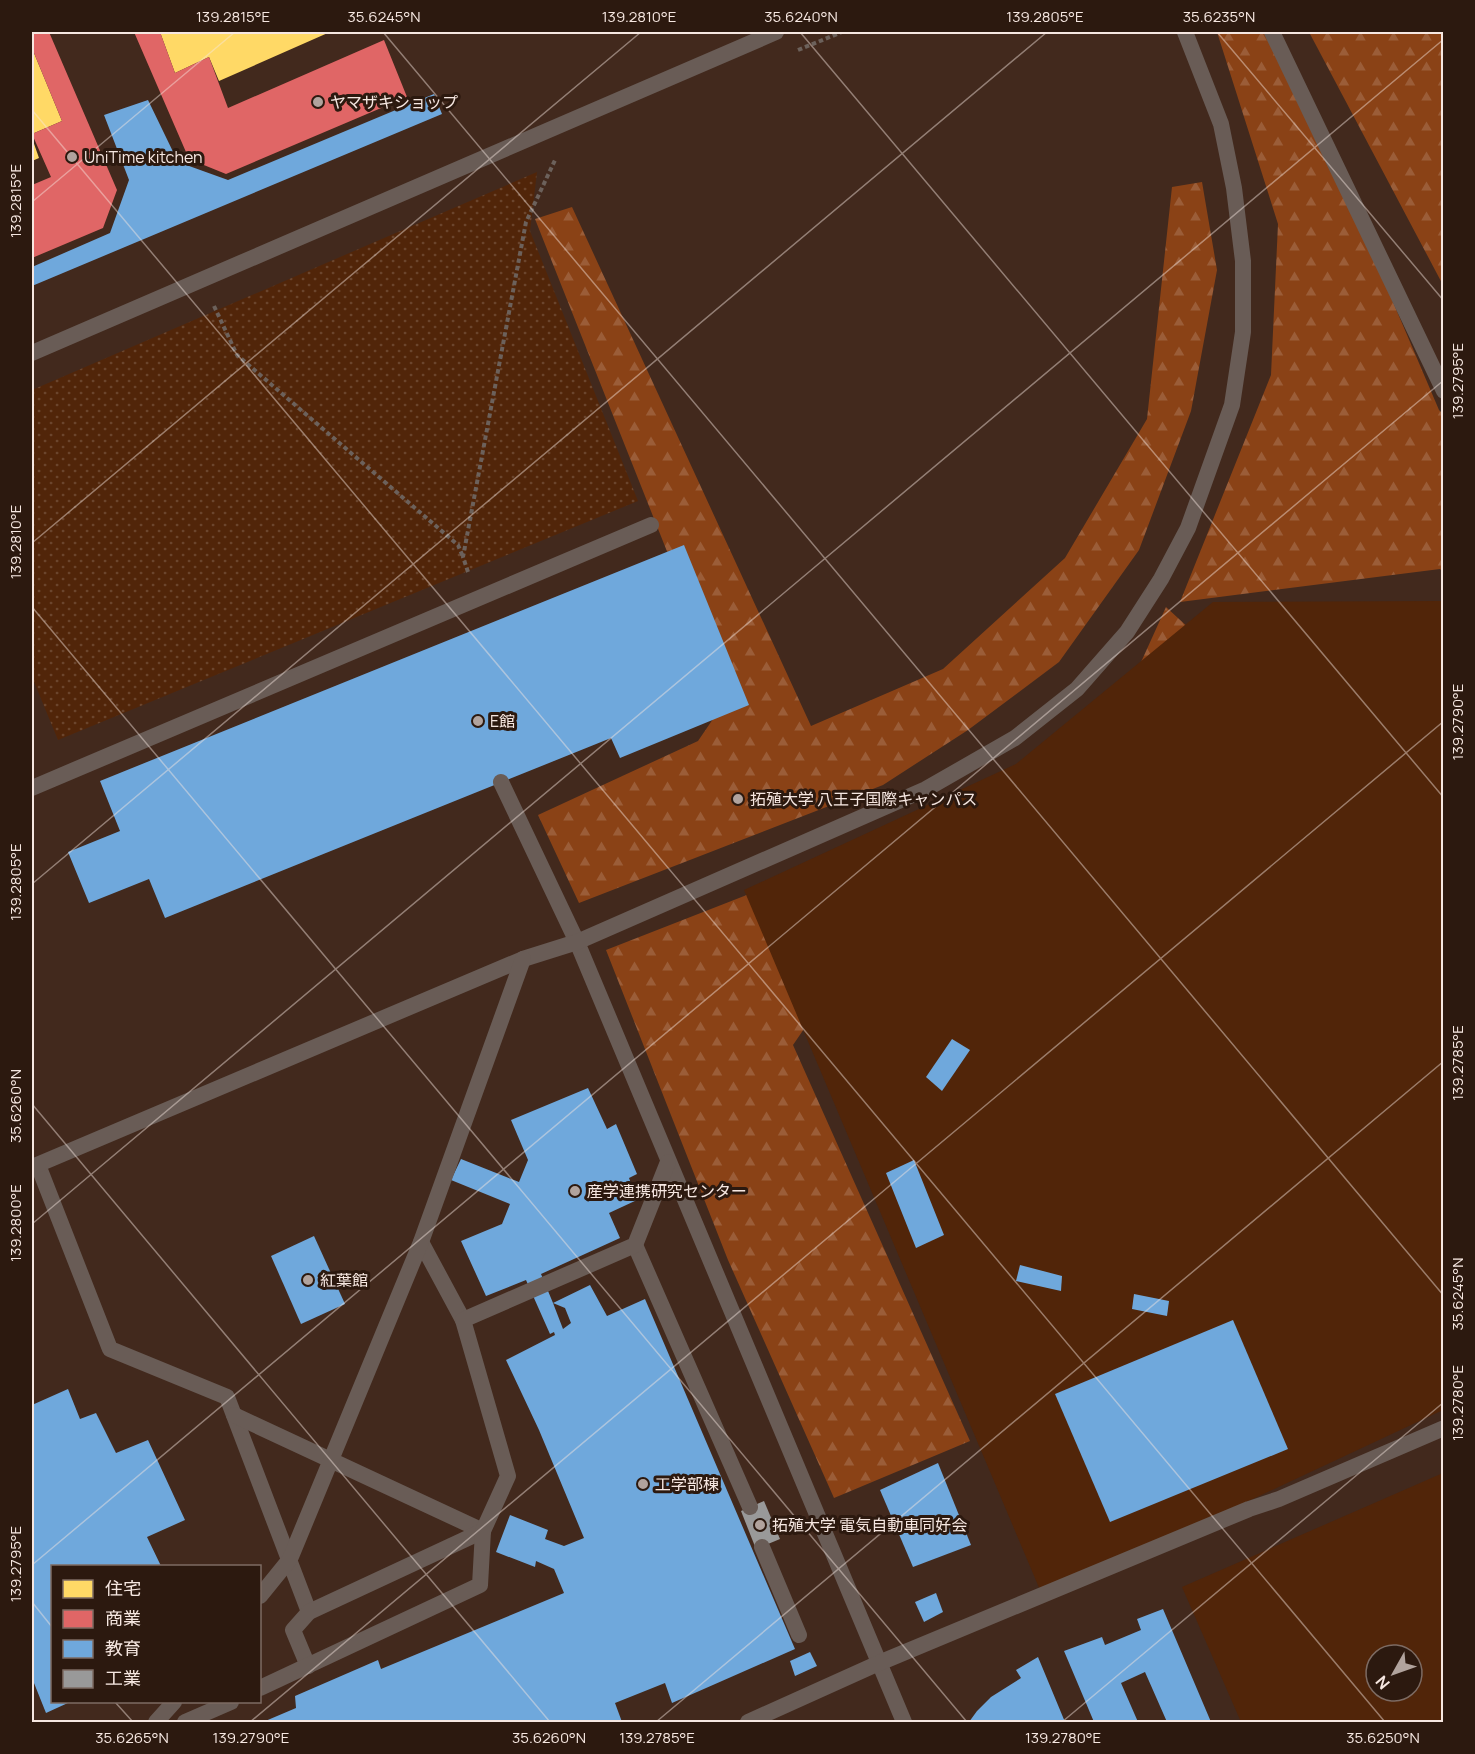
<svg xmlns="http://www.w3.org/2000/svg" width="1475" height="1754" font-family="Manrope,'Noto Sans JP',sans-serif">
<style>
.built{fill:#42291d;fill-rule:evenodd}
.grass{fill:url(#grass-dots)}
.forest{fill:url(#forest-firs)}
.pitch{fill:#512509;fill-rule:evenodd}
.homes{fill:#ffd966}
.shops{fill:#e06666}
.schools{fill:#6fa8dc;fill-rule:evenodd}
.industry{fill:#999}
.lines{fill:none;stroke-linecap:round;stroke-linejoin:round}
.path{stroke:#6c615b;stroke-width:4;stroke-dasharray:4.5 3;stroke-linecap:butt}
.service{stroke:#695c56;stroke-width:16}
.ticks{fill:none;stroke:#f6e7e1;stroke-width:1.5;stroke-opacity:0.45}
.poi-dot{fill:#b1a39d;stroke:#2c190f;stroke-width:2}
.labels{text-anchor:middle;stroke-width:6;stroke-linejoin:round;paint-order:stroke}
.poi-label{font-size:16px;fill:#f6e7e1;stroke:#2c190f;text-anchor:start}
.neatline{fill:none;stroke:#f6e7e1;stroke-width:2}
.ticks-label{font-size:15px;text-anchor:middle;fill:#f6e7e1}
</style>
<defs>
<pattern id="grass-dots" width="8" height="8" patternUnits="userSpaceOnUse" patternTransform="scale(1.5)"><rect width="8" height="8" fill="#512509"/><path d="M2 2h.1M6 6h.1" fill="none" stroke="#6b452d" stroke-width="1.8" stroke-linecap="round"/></pattern>
<pattern id="forest-firs" width="22" height="20" patternUnits="userSpaceOnUse" patternTransform="scale(1.5)"><rect width="22" height="20" fill="#8a4216"/><path d="M5 1l3.5 6h-7zM16 11l3.5 6h-7z" fill="#9b5d38"/></pattern>
</defs>
<rect width="100%" height="100%" fill="#30251f"/>
<path class="built" d="M32 32H1443V1722H32ZM52 1566H260V1702H52ZM1376 1655H1412V1691H1376Z"/>
<path class="grass" d="M537 172 530 231 638 501 58 740 32 677V390Z"/>
<g class="forest">
<path d="M1217 32H1278L1439 410 1443 414V572L1440 569 1180 602 1271 375 1278 224Z"/>
<path d="M1309 32H1443V285Z"/>
<path d="M1202 182 1217 270 1191 411 1139 550 1059 662 968 730 883 785 579 903 538 815 698 741 726 700 535 219 572 207 811 726 943 669 1065 558 1147 419 1172 187Z"/>
<path d="M1166 607 1204 642 922 856 793 1045 970 1441 834 1498 728 1260 606 950 985 802 1137 671Z"/>
</g>
<g class="pitch">
<path d="M1443 601V1410L1043 1597 744 890 1016 764 1213 602Z"/>
<path d="M1443 1473V1722H1241L1182 1587ZM1376 1655H1412V1691H1376Z"/>
</g>
<g class="homes">
<path d="M160 32H330L219 81 209 57 175 73Z"/>
<path d="M34 53 62 121 32 134V54Z"/>
<path d="M32 138 39 158 32 161Z"/>
</g>
<g class="shops">
<path d="M32 32H49L117 190 103 228 32 258V185L51 177 32 134 62 121 34 53 32 54Z"/>
<path d="M134 32H160L175 73 209 57 228 108 384 40 407 97 226 174 189 159Z"/>
</g>
<g class="schools">
<path d="M434 94 442 114 32 286V267L110 233 129 180 104 115 148 100 178 162 228 180Z"/>
<path d="M684 545 749 705 620 758 611 738 165 918 149 879 89 903 68 852 120 831 100 781Z"/>
<path d="M952 1039 970 1050 942 1091 926 1077Z"/>
<path d="M588 1088 607 1129 616 1124 637 1174 629 1178 637 1200 609 1213 620 1238 541 1274 553 1303 590 1285 607 1316 645 1299 795 1649 672 1703 665 1683 615 1703 622 1722H263L296 1708 295 1696 378 1660 381 1669 564 1593 554 1569 536 1561 535 1567 496 1552 510 1515 548 1530 545 1539 564 1546 584 1538 539 1430 506 1360 555 1335 554 1332 550 1334 526 1280 486 1296 461 1241 502 1224 510 1204 451 1180 461 1159 519 1182 528 1160 511 1120ZM553 1303 565 1308 571 1323 563 1329Z"/>
<path d="M914 1160 944 1235 916 1248 886 1173Z"/>
<path d="M314 1236 345 1304 301 1324 271 1256Z"/>
<path d="M1020 1265 1062 1276 1061 1291 1016 1281Z"/>
<path d="M1134 1294 1169 1301 1167 1316 1132 1309Z"/>
<path d="M1233 1320 1288 1449 1110 1522 1055 1394Z"/>
<path d="M68 1389 80 1419 96 1413 116 1453 148 1440 185 1520 147 1537 161 1566H52V1702H70L46 1713 32 1678V1405Z"/>
<path d="M938 1463 971 1545 913 1567 880 1490Z"/>
<path d="M936 1593 943 1612 924 1622 915 1602Z"/>
<path d="M1163 1609 1211 1722H1167L1145 1672 1121 1683 1138 1722H1094L1064 1651 1102 1637 1105 1645 1141 1630 1137 1619Z"/>
<path d="M810 1652 817 1666 795 1676 790 1661Z"/>
<path d="M1038 1657 1065 1722H969L977 1711 991 1697 1021 1678 1016 1670Z"/>
</g>
<path class="industry" d="M764 1501 780 1539 756 1549 741 1511Z"/>
<g class="lines">
<g class="path">
<path d="M798 50 842 32"/>
<path d="M214 306 237 355 458 545 463 557"/>
<path d="M468 572 463 557 526 222 556 158"/>
</g>
<g class="service">
<path d="M1272 32 1444 391"/>
<path d="M32 353 776 32"/>
<path d="M501 782 577 942 904 1722"/>
<path d="M32 788 651 525"/>
<path d="M38 1165 110 1349 227 1397 309 1612"/>
<path d="M32 1167 523 959 577 942 926 789 1015 738 1077 689 1127 632 1161 579 1188 528 1232 405 1243 332V261L1234 188 1221 124 1185 32"/>
<path d="M421 1242 463 1320"/>
<path d="M635 1245 750 1507"/>
<path d="M234 1415 483 1531"/>
<path d="M762 1547 799 1635"/>
<path d="M260 1596 290 1559 421 1242 523 959"/>
<path d="M308 1666 293 1630 309 1612 483 1531"/>
<path d="M260 1688 480 1585 483 1531 508 1476 463 1320 635 1245 668 1162"/>
<path d="M156 1722 174 1702"/>
<path d="M185 1722 231 1702"/>
<path d="M748 1722 879 1663 1249 1509 1279 1499 1444 1428"/>
</g>
</g>
<path class="ticks" d="M383 32 1444 1296M800 32 1444 798M1217 32 1444 301M32 110 1385 1722M32 202 235 32M32 543 641 32M32 607 967 1722M32 884 1047 32M32 1104 550 1722M32 1224 1444 39M32 1565 1444 380M32 1602 52 1627M115 1702 133 1722M250 1722 1444 721M656 1722 1444 1061M1062 1722 1444 1402"/>
<g class="poi-dot">
<circle cx="318" cy="102" r="6"/>
<circle cx="72" cy="157" r="6"/>
<circle cx="478" cy="721" r="6"/>
<circle cx="738" cy="799" r="6"/>
<circle cx="575" cy="1191" r="6"/>
<circle cx="308" cy="1280" r="6"/>
<circle cx="643" cy="1484" r="6"/>
<circle cx="760" cy="1525" r="6"/>
</g>
<g class="labels">
<g class="poi-label">
<text x="330" y="108">ヤマザキショップ</text>
<text x="84" y="163">UniTime kitchen</text>
<text x="490" y="727">E館</text>
<text x="750" y="805">拓殖大学 八王子国際キャンパス</text>
<text x="587" y="1197">産学連携研究センター</text>
<text x="320" y="1286">紅葉館</text>
<text x="655" y="1490">工学部棟</text>
<text x="772" y="1531">拓殖大学 電気自動車同好会</text>
</g>
</g>
<rect width="1475" height="1754" fill="none" stroke="#2c190f" stroke-width="66"/>
<rect x="51" y="1565" width="210" height="138" fill="#2c190f" stroke="#7d6b63" stroke-width="1.5"/>
<rect x="63" y="1580" width="30" height="18" fill="#ffd966" stroke="#7d6b63" stroke-width="1.5"/>
<text x="105" y="1595" font-size="18" fill="#f6e7e1">住宅</text>
<rect x="63" y="1610" width="30" height="18" fill="#e06666" stroke="#7d6b63" stroke-width="1.5"/>
<text x="105" y="1625" font-size="18" fill="#f6e7e1">商業</text>
<rect x="63" y="1640" width="30" height="18" fill="#6fa8dc" stroke="#7d6b63" stroke-width="1.5"/>
<text x="105" y="1655" font-size="18" fill="#f6e7e1">教育</text>
<rect x="63" y="1670" width="30" height="18" fill="#999999" stroke="#7d6b63" stroke-width="1.5"/>
<text x="105" y="1685" font-size="18" fill="#f6e7e1">工業</text>
<g transform="translate(1394 1673) rotate(230)"><circle r="28" fill="#2c190f" stroke="#7d6b63" stroke-width="1.5"/>
<path d="M0-4.5L10 22L0 15L-10 22Z" fill="#b1a39d"/>
<text y="-9" font-size="16" font-weight="bold" text-anchor="middle" fill="#f6e7e1">N</text>
</g>
<rect x="33" y="33" width="1409" height="1688" class="neatline"/>
<g class="ticks-label">
<text x="233" y="22">139.2815°E</text>
<text x="384" y="22">35.6245°N</text>
<text x="639" y="22">139.2810°E</text>
<text x="801" y="22">35.6240°N</text>
<text x="1045" y="22">139.2805°E</text>
<text x="1219" y="22">35.6235°N</text>
<text transform="translate(16 201) rotate(-90)" y="5">139.2815°E</text>
<text transform="translate(1458 381) rotate(-90)" y="5">139.2795°E</text>
<text transform="translate(16 542) rotate(-90)" y="5">139.2810°E</text>
<text transform="translate(1458 722) rotate(-90)" y="5">139.2790°E</text>
<text transform="translate(16 882) rotate(-90)" y="5">139.2805°E</text>
<text transform="translate(1458 1063) rotate(-90)" y="5">139.2785°E</text>
<text transform="translate(16 1106) rotate(-90)" y="5">35.6260°N</text>
<text transform="translate(16 1223) rotate(-90)" y="5">139.2800°E</text>
<text transform="translate(1458 1294) rotate(-90)" y="5">35.6245°N</text>
<text transform="translate(1458 1403) rotate(-90)" y="5">139.2780°E</text>
<text transform="translate(16 1564) rotate(-90)" y="5">139.2795°E</text>
<text x="132" y="1743">35.6265°N</text>
<text x="251" y="1743">139.2790°E</text>
<text x="549" y="1743">35.6260°N</text>
<text x="657" y="1743">139.2785°E</text>
<text x="1063" y="1743">139.2780°E</text>
<text x="1383" y="1743">35.6250°N</text>
</g>
</svg>
